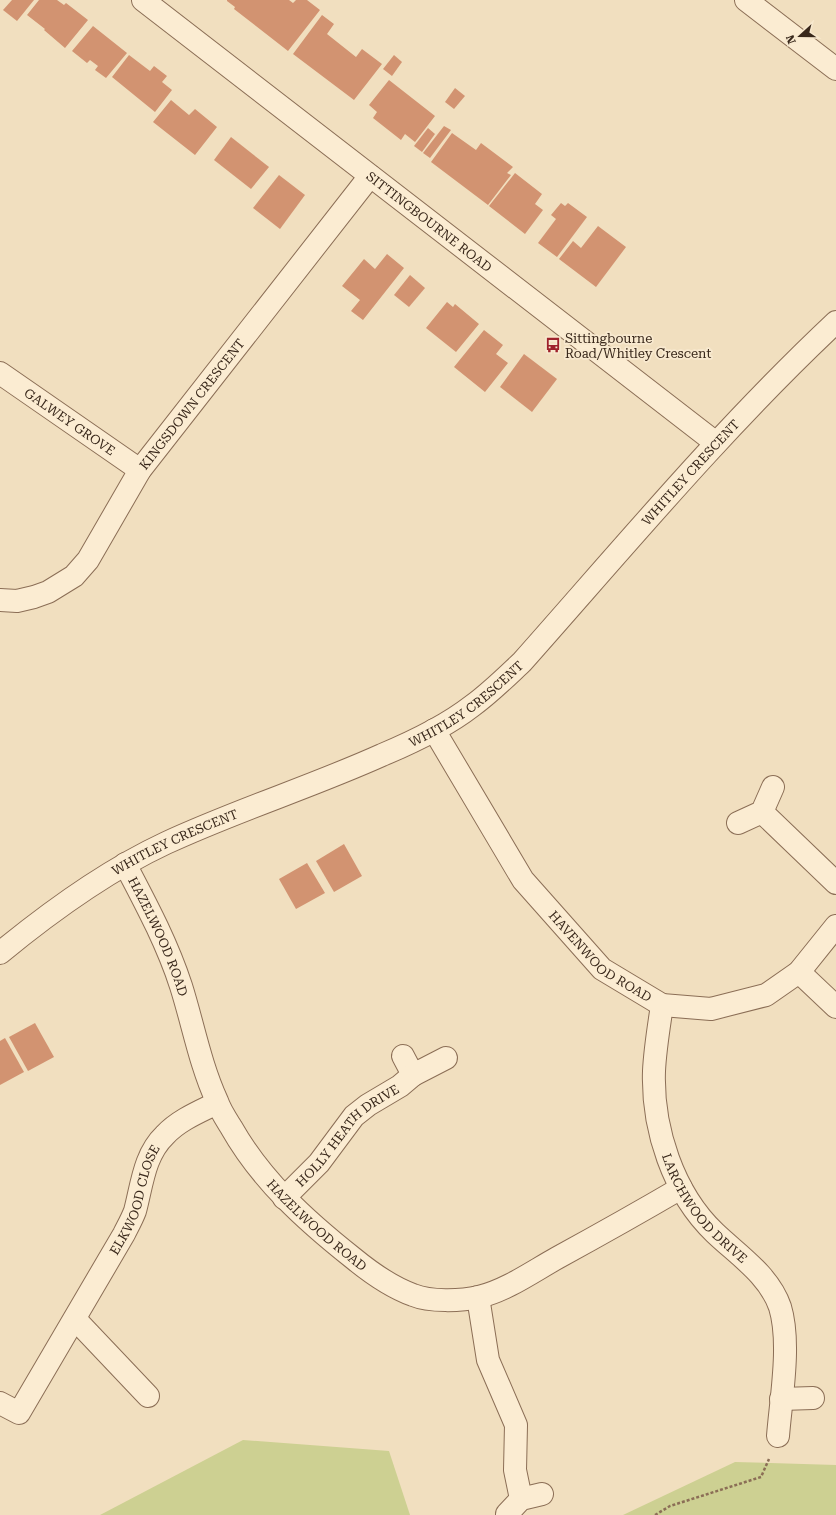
<svg xmlns="http://www.w3.org/2000/svg" width="836" height="1515" font-family="'Roboto Serif',serif">
<style>
.green{fill:#cdd092}
.building{fill:#d29371}
.lines{fill:none;stroke-linecap:round;stroke-linejoin:round}
.minor-casing{stroke:#8b6e56;stroke-width:24}
.path{stroke:#8b6e56;stroke-width:2.5;stroke-dasharray:3 2;stroke-linecap:butt}
.minor{stroke:#fbecd2;stroke-width:22}
.labels{text-anchor:middle;stroke-width:3.5;stroke-linejoin:round;paint-order:stroke}
.street-label{font-size:13px;fill:#39281b;stroke:#f8e9cf}
.poi-label{font-size:13px;fill:#39281b;stroke:#f8e9cf;text-anchor:start}
</style>
<rect width="100%" height="100%" fill="#f1dfbf"/>
<g class="green">
<path d="M243 1440 389 1451 410 1515H100Z"/>
<path d="M735 1462 836 1465V1515H623Z"/>
</g>
<g class="building">
<path d="M12 0H34L17 21 3 10Z"/>
<path d="M39 0H57L64 5 66 3 88 20 65 48 44 30 45 29 27 15Z"/>
<path d="M227 0H289L293 3 296 0H307L320 10 288 51 234 9 235 7 227 1Z"/>
<path d="M322 15 334 24 327 34 356 57 362 49 382 64 354 100 293 54Z"/>
<path d="M93 26 127 53 106 78 95 70 98 66 90 60 87 63 72 51Z"/>
<path d="M129 55 150 71 154 66 167 76 162 82 172 90 155 112 112 77Z"/>
<path d="M394 55 402 62 392 76 383 69Z"/>
<path d="M389 80 435 116 415 142 405 134 401 140 373 118 377 112 369 105Z"/>
<path d="M455 88 465 96 454 109 445 102Z"/>
<path d="M171 100 189 115 195 109 217 127 195 155 153 122Z"/>
<path d="M444 126 451 130 430 158 423 153Z"/>
<path d="M428 128 435 134 422 152 414 146Z"/>
<path d="M452 133 476 150 481 143 513 167 507 173 511 175 488 205 431 162Z"/>
<path d="M231 137 269 167 251 189 214 160Z"/>
<path d="M515 173 542 194 535 204 543 210 525 234 489 206Z"/>
<path d="M279 175 305 195 280 229 253 208Z"/>
<path d="M561 203 565 206 568 203 587 217 557 257 538 243 556 219 551 215Z"/>
<path d="M598 226 626 247 596 287 559 259 573 241 581 248Z"/>
<path d="M387 254 404 268 363 320 351 311 360 300 342 286 364 259 375 269Z"/>
<path d="M410 275 425 288 409 307 394 295Z"/>
<path d="M447 302 453 307 455 304 479 324 456 352 426 328Z"/>
<path d="M484 330 503 345 496 354 508 363 485 392 454 367Z"/>
<path d="M524 354 557 379 532 412 500 387Z"/>
<path d="M344 844 362 876 334 892 316 861Z"/>
<path d="M307 863 325 893 296 909 279 879Z"/>
<path d="M35 1023 54 1057 28 1071 9 1037Z"/>
<path d="M5 1038 24 1072 0 1085V1041Z"/>
</g>
<g class="lines">
<defs>
<g id="minor">
<path id="s1" d="M143 0 716 443"/>
<path d="M746 0 836 69"/>
<path id="s2" d="M0 373 140 470"/>
<path id="s3" d="M0 600 17 601 34 597 48 592 74 576 88 560 140 470 370 176"/>
<path id="s4" d="M434 730 523 880 602 969 662 1005 711 1009 766 995 799 972 836 926"/>
<path d="M762 812 836 883"/>
<path d="M738 823 762 812 773 787"/>
<path id="s5" d="M125 864C146 904 167 943 181 986 193 1024 200 1064 217 1101 220 1110 226 1119 231 1127 261 1180 305 1220 353 1258 370 1272 391 1287 413 1295 430 1302 461 1301 479 1297 507 1290 532 1272 557 1258 599 1235 640 1212 681 1188"/>
<path id="s6" d="M0 953C51 911 106 871 166 843 237 810 311 787 382 755 413 742 445 727 472 706 490 693 506 677 522 662 624 547 723 428 836 322"/>
<path d="M799 972 836 1007"/>
<path id="s7" d="M662 1005C659 1026 655 1049 654 1071 652 1128 673 1193 715 1233 738 1255 769 1275 780 1307 791 1343 781 1398 778 1436"/>
<path d="M403 1056 413 1075 446 1058"/>
<path id="s8" d="M284 1198 319 1163 354 1116 368 1105 400 1086 413 1075"/>
<path d="M478 1297 488 1360 516 1425 515 1470 521 1499"/>
<path d="M75 1319 148 1396"/>
<path d="M781 1399 813 1398"/>
<path id="s9" d="M0 1403 19 1413 124 1234C128 1226 132 1219 135 1211 142 1185 144 1155 165 1135 179 1120 199 1112 217 1103"/>
<path d="M507 1514 521 1499 542 1494"/>
</g>
</defs>
<use href="#minor" class="minor-casing"/>
<path class="path" d="M655 1515 670 1506 761 1477 769 1459"/>
<use href="#minor" class="minor"/>
</g>
<defs>
<symbol id="bus-bare" viewBox="-9 -9 18 18"><path d="M-5-6H5V4H4V6H2V4H-2V6H-4V4H-5ZM-3.5-4V0h7V-4ZM-3.5 1.2v1.5H-2V1.2ZM2 1.2v1.5H3.5V1.2Z" fill="#9e212b" stroke="#f8e9cf" stroke-width="2.5" paint-order="stroke"/></symbol>
</defs>
<g fill-rule="evenodd">
<use href="#bus-bare" x="542" y="334" width="22" height="22"/>
</g>
<g class="labels">
<g class="street-label">
<text dy="5" stroke="none"><textPath href="#s1" startOffset="362">SITTINGBOURNE ROAD</textPath></text>
<text dy="5" stroke="none"><textPath href="#s3" startOffset="289">KINGSDOWN CRESCENT</textPath></text>
<text dy="5" stroke="none"><textPath href="#s2" startOffset="85">GALWEY GROVE</textPath></text>
<text dy="5" stroke="none"><textPath href="#s6" startOffset="856">WHITLEY CRESCENT</textPath></text>
<text dy="5" stroke="none"><textPath href="#s6" startOffset="532">WHITLEY CRESCENT</textPath></text>
<text dy="5" stroke="none"><textPath href="#s6" startOffset="208">WHITLEY CRESCENT</textPath></text>
<text dy="5" stroke="none"><textPath href="#s5" startOffset="80">HAZELWOOD ROAD</textPath></text>
<text dy="5" stroke="none"><textPath href="#s4" startOffset="284">HAVENWOOD ROAD</textPath></text>
<text dy="5" stroke="none"><textPath href="#s8" startOffset="90">HOLLY HEATH DRIVE</textPath></text>
<text dy="5" stroke="none"><textPath href="#s9" startOffset="265">ELKWOOD CLOSE</textPath></text>
<text dy="5" stroke="none"><textPath href="#s7" startOffset="218">LARCHWOOD DRIVE</textPath></text>
<text dy="5" stroke="none"><textPath href="#s5" startOffset="416">HAZELWOOD ROAD</textPath></text>
</g>
<g class="poi-label">
<text x="565" y="343">Sittingbourne<tspan x="565" dy="15">Road/Whitley Crescent</tspan></text>
</g>
</g>
<g transform="translate(800 36) rotate(249)" stroke="#f8e9cf" stroke-width="3" paint-order="stroke">
<path d="M0-3L7 15L0 10L-7 15Z" fill="#39281b"/>
<text y="-6" font-size="11" font-weight="bold" text-anchor="middle" fill="#39281b">N</text>
</g>
</svg>
